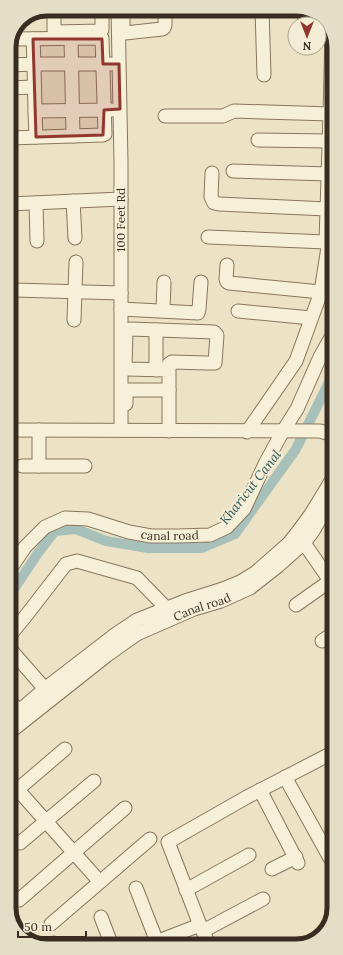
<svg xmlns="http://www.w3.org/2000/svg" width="343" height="955" font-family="Lora,serif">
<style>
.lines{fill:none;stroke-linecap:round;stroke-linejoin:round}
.canal{stroke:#a8c0ba;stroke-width:10}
.minor-casing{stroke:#87765d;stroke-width:15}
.minor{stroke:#f7f0d9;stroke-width:13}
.marked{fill:#923630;fill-opacity:0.2;stroke:#923630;stroke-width:3;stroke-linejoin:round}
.labels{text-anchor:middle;stroke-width:4;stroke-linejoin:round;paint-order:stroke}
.street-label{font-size:12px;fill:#382d20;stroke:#f4edd6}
.water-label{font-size:13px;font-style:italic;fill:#305657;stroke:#f4edd6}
.rim{fill:none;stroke:#382d20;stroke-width:5}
</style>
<rect width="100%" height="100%" fill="#ece3c6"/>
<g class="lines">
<path class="canal" d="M10 595 38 553 55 531 76 529 106 541 148 548H202L235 534 296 449 333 374"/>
<defs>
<g id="minor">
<path d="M54 9V30L56 32 101 31 102 30V9"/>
<path d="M118 9 121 163V430"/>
<path d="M262 9 264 75"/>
<path d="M304 11 321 19"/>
<path d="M123 19V31L125 33 162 29 164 28 165 25V9"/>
<path d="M71 38 73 136"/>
<path d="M111 64H34L35 111 112 110"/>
<path d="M9 65 34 64 33 39"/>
<path d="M9 88 34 87"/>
<path d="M35 111 36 137"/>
<path d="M165 116H223L234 111 330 114"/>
<path d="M9 138 103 135 105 134 102 38 12 39"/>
<path d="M258 140 330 141"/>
<path d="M233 171 329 174"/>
<path d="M212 173 211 197 214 203 219 204 327 209"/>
<path d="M73 201 75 238"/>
<path d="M36 203 37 241"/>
<path d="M9 204 121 199"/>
<path d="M208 237 326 242"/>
<path d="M227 265 226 279 227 282 229 283 321 292"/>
<path d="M14 290 121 293"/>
<path d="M121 309 198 313 199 309 201 282"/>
<path d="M163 311 164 282"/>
<path d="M238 311 311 318"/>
<path d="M74 320 76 262"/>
<path d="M156 370V330"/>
<path d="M126 404V393L128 390H169"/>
<path d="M10 430 320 431 333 435"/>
<path d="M169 431V364L172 362 207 363H215L217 335 214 332 130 329 126 331 125 366 127 369 169 370"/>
<path d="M247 432 296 361 321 292 328 247 326 242 330 114 332 35"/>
<path d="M22 466H85"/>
<path d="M39 466V430"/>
<path d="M304 543 333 585"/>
<path id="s1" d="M10 569 25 547 45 527 65 518 88 519 129 532 151 536H178L210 535 227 527 244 509 266 462 283 431 297 409 320 357 333 334"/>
<path d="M296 605 330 581"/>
<path d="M10 635 25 617 66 564 77 561 137 578 171 613"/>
<path d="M322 641 334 633"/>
<path d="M10 649 45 689"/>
<path d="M10 701 19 711"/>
<path d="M10 719 46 688 116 634 137 620 185 601 223 589 240 582 255 573 289 543 297 533 311 514 333 478"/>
<path id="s2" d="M10 732 106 656 137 634 194 609 221 601 250 588 278 566 304 543 313 531 333 497"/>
<path d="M285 777 330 858"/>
<path d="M10 781 100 882"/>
<path d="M260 790 298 863"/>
<path d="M10 796 65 749"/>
<path d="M20 843 94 781"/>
<path d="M272 869 296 857"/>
<path d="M136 888 157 942"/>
<path d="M186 890 249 855"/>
<path d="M19 900 125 808"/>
<path d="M101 917 112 946"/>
<path d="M51 924 150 839"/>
<path d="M203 931 263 899"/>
<path d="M54 943 56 946"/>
<path d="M148 945 200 925"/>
<path d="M209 945 200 925 168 842 247 797 334 752"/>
</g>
</defs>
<use href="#minor" class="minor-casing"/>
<use href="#minor" class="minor"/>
</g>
<path class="marked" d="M33 39H102L103 64H119L120 109 104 110 103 135 36 137Z"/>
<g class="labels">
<g class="street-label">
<text transform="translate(121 220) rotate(-90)" y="4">100 Feet Rd</text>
<text dy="4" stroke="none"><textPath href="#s1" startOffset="184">canal road</textPath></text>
<text dy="4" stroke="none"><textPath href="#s2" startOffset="231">Canal road</textPath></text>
</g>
<g class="water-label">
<text transform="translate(250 487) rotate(-52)" y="5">Kharicut Canal</text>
</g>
</g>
<path d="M0 0H343V955H0ZM47 16H296A31 31 0 0 1 327 47V908A31 31 0 0 1 296 939H47A31 31 0 0 1 16 908V47A31 31 0 0 1 47 16Z" fill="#e5dec7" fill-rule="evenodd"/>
<path class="rim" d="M47 16H296A31 31 0 0 1 327 47V908A31 31 0 0 1 296 939H47A31 31 0 0 1 16 908V47A31 31 0 0 1 47 16Z"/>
<g transform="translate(307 36) rotate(180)"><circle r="19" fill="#f4edd6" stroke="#a9a08d"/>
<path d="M0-3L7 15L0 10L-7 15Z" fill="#923630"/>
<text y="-6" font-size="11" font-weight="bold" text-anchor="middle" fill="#382d20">N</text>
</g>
<path d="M18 931v6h68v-6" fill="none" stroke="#382d20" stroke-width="2"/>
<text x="24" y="931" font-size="12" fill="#382d20" stroke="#f4edd6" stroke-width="3" paint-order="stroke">50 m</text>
</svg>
